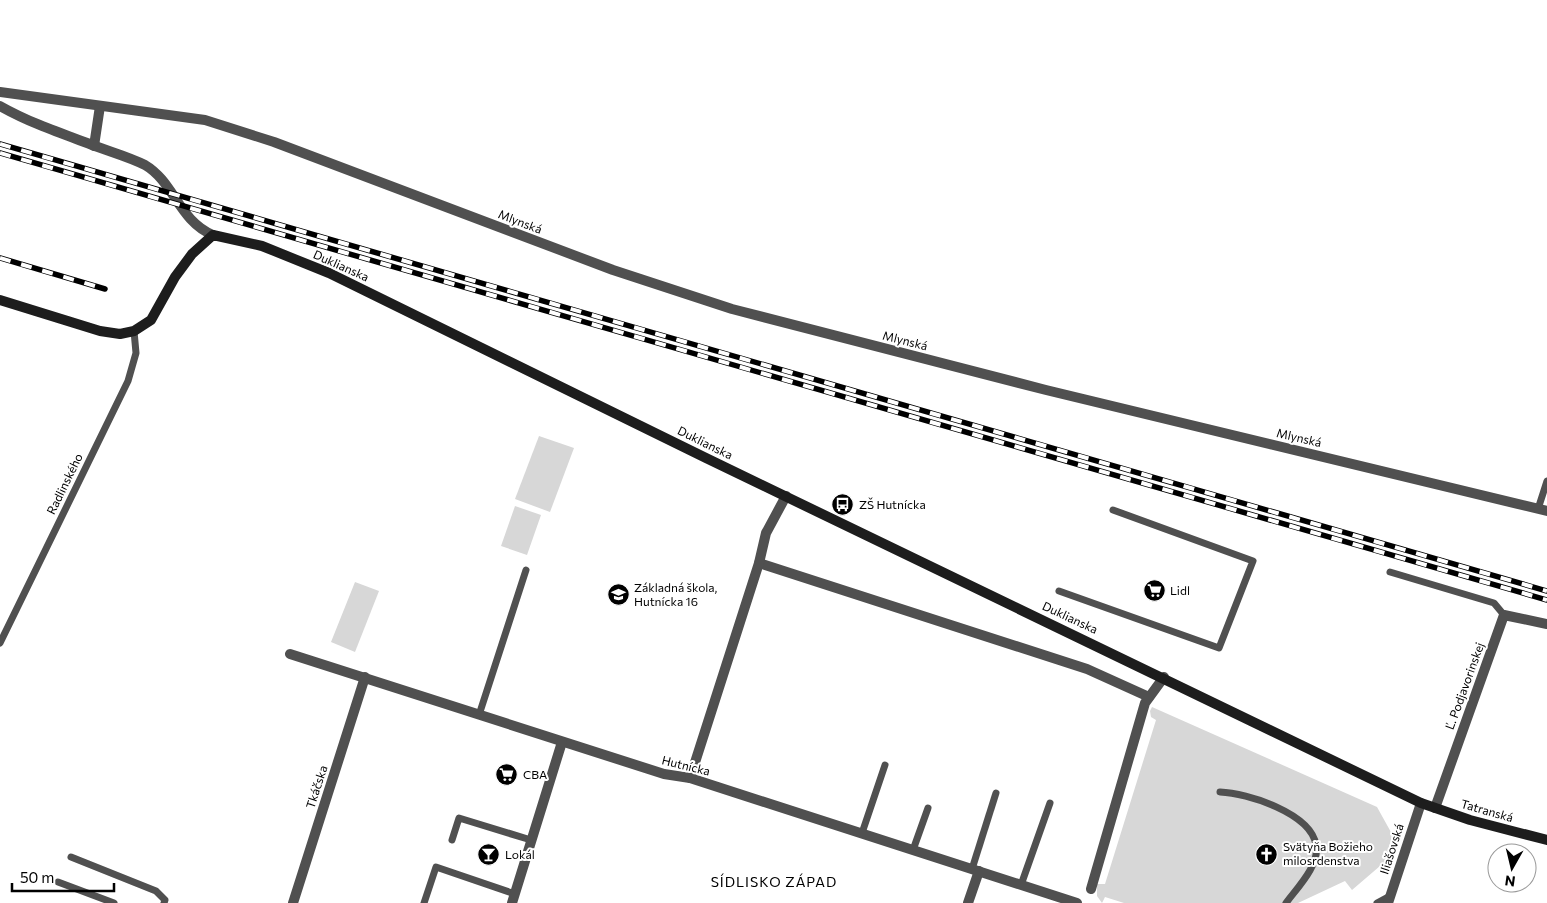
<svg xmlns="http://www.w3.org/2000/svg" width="1547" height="903" font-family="Commissioner,sans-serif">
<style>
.green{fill:#d7d7d7}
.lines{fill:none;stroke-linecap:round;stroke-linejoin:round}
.service{stroke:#505050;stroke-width:7}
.minor{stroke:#505050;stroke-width:10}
.tertiary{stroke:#505050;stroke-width:10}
.secondary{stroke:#1d1d1d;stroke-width:10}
.rail-casing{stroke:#000;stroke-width:5.5}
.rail{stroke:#fff;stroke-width:4;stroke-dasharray:11;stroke-linecap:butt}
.labels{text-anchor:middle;stroke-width:4;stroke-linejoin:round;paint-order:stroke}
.street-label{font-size:12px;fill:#000;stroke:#fff}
.poi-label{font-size:12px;fill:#000;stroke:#fff;text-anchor:start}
.neighbourhood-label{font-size:14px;letter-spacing:1px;fill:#000;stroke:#fff}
</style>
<rect width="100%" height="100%" fill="#fff"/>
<g class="green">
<path d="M539 436 574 448 550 512 515 499Z"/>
<path d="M515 506 541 515 527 555 501 546Z"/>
<path d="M355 582 379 591 355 652 331 642Z"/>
<path d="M1152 707 1377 807 1392 834 1387 860 1352 890 1345 881 1298 903H1124L1105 897 1102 903 1097 896V884H1105L1156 720 1151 717 1150 711Z"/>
</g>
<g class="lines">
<g class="service">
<path d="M1538 509 1547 481"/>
<path d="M1390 572 1494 603 1504 615"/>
<path d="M1059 591 1219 648 1253 561 1113 510"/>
<path d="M0 643 128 381 136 353 134 331"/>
<path d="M479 715 526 570"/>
<path d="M1220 792C1247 793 1311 813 1316 845 1320 865 1297 888 1286 903"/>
<path d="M862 833 885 765"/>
<path d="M452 840 459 818 531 840"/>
<path d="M913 850 928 808"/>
<path d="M71 857 156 891 165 900 164 903"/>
<path d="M972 869 996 793"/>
<path d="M58 882 114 903"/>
<path d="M1021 885 1050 803"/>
<path d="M424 903 436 867 515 894"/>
<path d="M1377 903 1390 896"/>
</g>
<g class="minor">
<path d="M94 146 100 106"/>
<path d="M759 563 1087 669 1149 697"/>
<path d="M290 654 664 774 690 778 1077 903"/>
<path d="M690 778 759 563 766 533 786 496"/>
<path d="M1435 808 1504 615 1547 624"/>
<path d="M1091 889 1145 703 1164 677"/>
<path d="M293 903 365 677"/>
<path d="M512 903 562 742"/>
<path d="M968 903 979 871"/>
</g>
<g class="tertiary">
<path d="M0 92 205 120 274 142 613 270 732 309 1046 390 1547 511"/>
<path d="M0 106C30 123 63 134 95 146 111 152 129 157 145 165 174 182 179 221 213 235"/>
<path d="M1388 903 1421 803"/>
</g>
<path class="secondary" d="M0 300 100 331 120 334 134 331 151 320 175 277 192 254 213 235 262 246 329 273 706 458 1421 803 1470 820 1547 840"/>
<defs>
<g id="rail">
<path d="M0 144 1547 591"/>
<path d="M0 153 1547 600"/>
<path d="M0 258 105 289"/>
</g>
</defs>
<use href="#rail" class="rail-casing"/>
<use href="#rail" class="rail"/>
</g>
<defs>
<symbol id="bus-disc" viewBox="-11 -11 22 22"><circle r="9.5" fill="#000" stroke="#fff"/><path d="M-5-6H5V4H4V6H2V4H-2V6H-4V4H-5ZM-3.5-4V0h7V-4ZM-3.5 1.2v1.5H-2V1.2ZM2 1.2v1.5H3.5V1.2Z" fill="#fff"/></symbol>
<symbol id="supermarket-disc" viewBox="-11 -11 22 22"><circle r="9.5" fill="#000" stroke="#fff"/><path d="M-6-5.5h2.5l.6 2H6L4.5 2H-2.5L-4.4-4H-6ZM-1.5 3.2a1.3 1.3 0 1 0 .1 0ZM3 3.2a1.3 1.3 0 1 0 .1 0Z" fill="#fff"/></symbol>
<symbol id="school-disc" viewBox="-11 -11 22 22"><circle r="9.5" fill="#000" stroke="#fff"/><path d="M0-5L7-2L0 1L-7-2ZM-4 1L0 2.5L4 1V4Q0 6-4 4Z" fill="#fff"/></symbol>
<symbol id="church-disc" viewBox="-11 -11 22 22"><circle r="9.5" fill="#000" stroke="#fff"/><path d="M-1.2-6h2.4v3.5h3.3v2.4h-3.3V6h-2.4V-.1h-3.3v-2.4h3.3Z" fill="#fff"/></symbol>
<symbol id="bar-disc" viewBox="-11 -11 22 22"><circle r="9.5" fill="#000" stroke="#fff"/><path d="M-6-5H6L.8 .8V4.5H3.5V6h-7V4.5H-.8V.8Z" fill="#fff"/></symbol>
</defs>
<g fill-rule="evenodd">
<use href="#bus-disc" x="830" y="492" width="25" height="25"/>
<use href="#supermarket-disc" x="1142" y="578" width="25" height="25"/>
<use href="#school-disc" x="606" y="582" width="25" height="25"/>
<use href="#supermarket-disc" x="494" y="762" width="25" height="25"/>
<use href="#church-disc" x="1254" y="842" width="25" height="25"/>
<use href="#bar-disc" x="476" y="842" width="25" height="25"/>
</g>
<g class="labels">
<g class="street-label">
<text transform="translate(520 222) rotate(21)" y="4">Mlynská</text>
<text transform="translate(341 266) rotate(24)" y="4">Duklianska</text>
<text transform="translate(905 341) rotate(14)" y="4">Mlynská</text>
<text transform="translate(1299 438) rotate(13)" y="4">Mlynská</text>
<text transform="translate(705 443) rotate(26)" y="4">Duklianska</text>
<text transform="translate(65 484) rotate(-64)" y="4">Radlinského</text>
<text transform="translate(1070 618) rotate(25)" y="4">Duklianska</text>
<text transform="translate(1465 686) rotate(-70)" y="4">Ľ. Podjavorinskej</text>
<text transform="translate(686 766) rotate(14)" y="4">Hutnícka</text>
<text transform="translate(317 787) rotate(-72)" y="4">Tkáčska</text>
<text transform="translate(1487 811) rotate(16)" y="4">Tatranská</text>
<text transform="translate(1392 849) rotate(-72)" y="4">Iliašovská</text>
</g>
<g class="poi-label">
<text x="859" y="509">ZŠ Hutnícka</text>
<text x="634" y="592">Základná škola,<tspan x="634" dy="14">Hutnícka 16</tspan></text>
<text x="1170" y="595">Lidl</text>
<text x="523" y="779">CBA</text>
<text x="1283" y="851">Svätyňa Božieho<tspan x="1283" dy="14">milosrdenstva</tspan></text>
<text x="505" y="859">Lokál</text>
</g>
<g class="neighbourhood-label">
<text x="774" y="887">SÍDLISKO ZÁPAD</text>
</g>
</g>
<g transform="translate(1512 868) rotate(188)"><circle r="24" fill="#ffffff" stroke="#999999"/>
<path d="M0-4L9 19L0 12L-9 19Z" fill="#000000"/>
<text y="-8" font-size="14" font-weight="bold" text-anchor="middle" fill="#000000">N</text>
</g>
<path d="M12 883v8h102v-8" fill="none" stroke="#000000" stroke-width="2.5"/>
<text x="20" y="883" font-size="15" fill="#000000" stroke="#ffffff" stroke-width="4" paint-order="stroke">50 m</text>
</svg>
